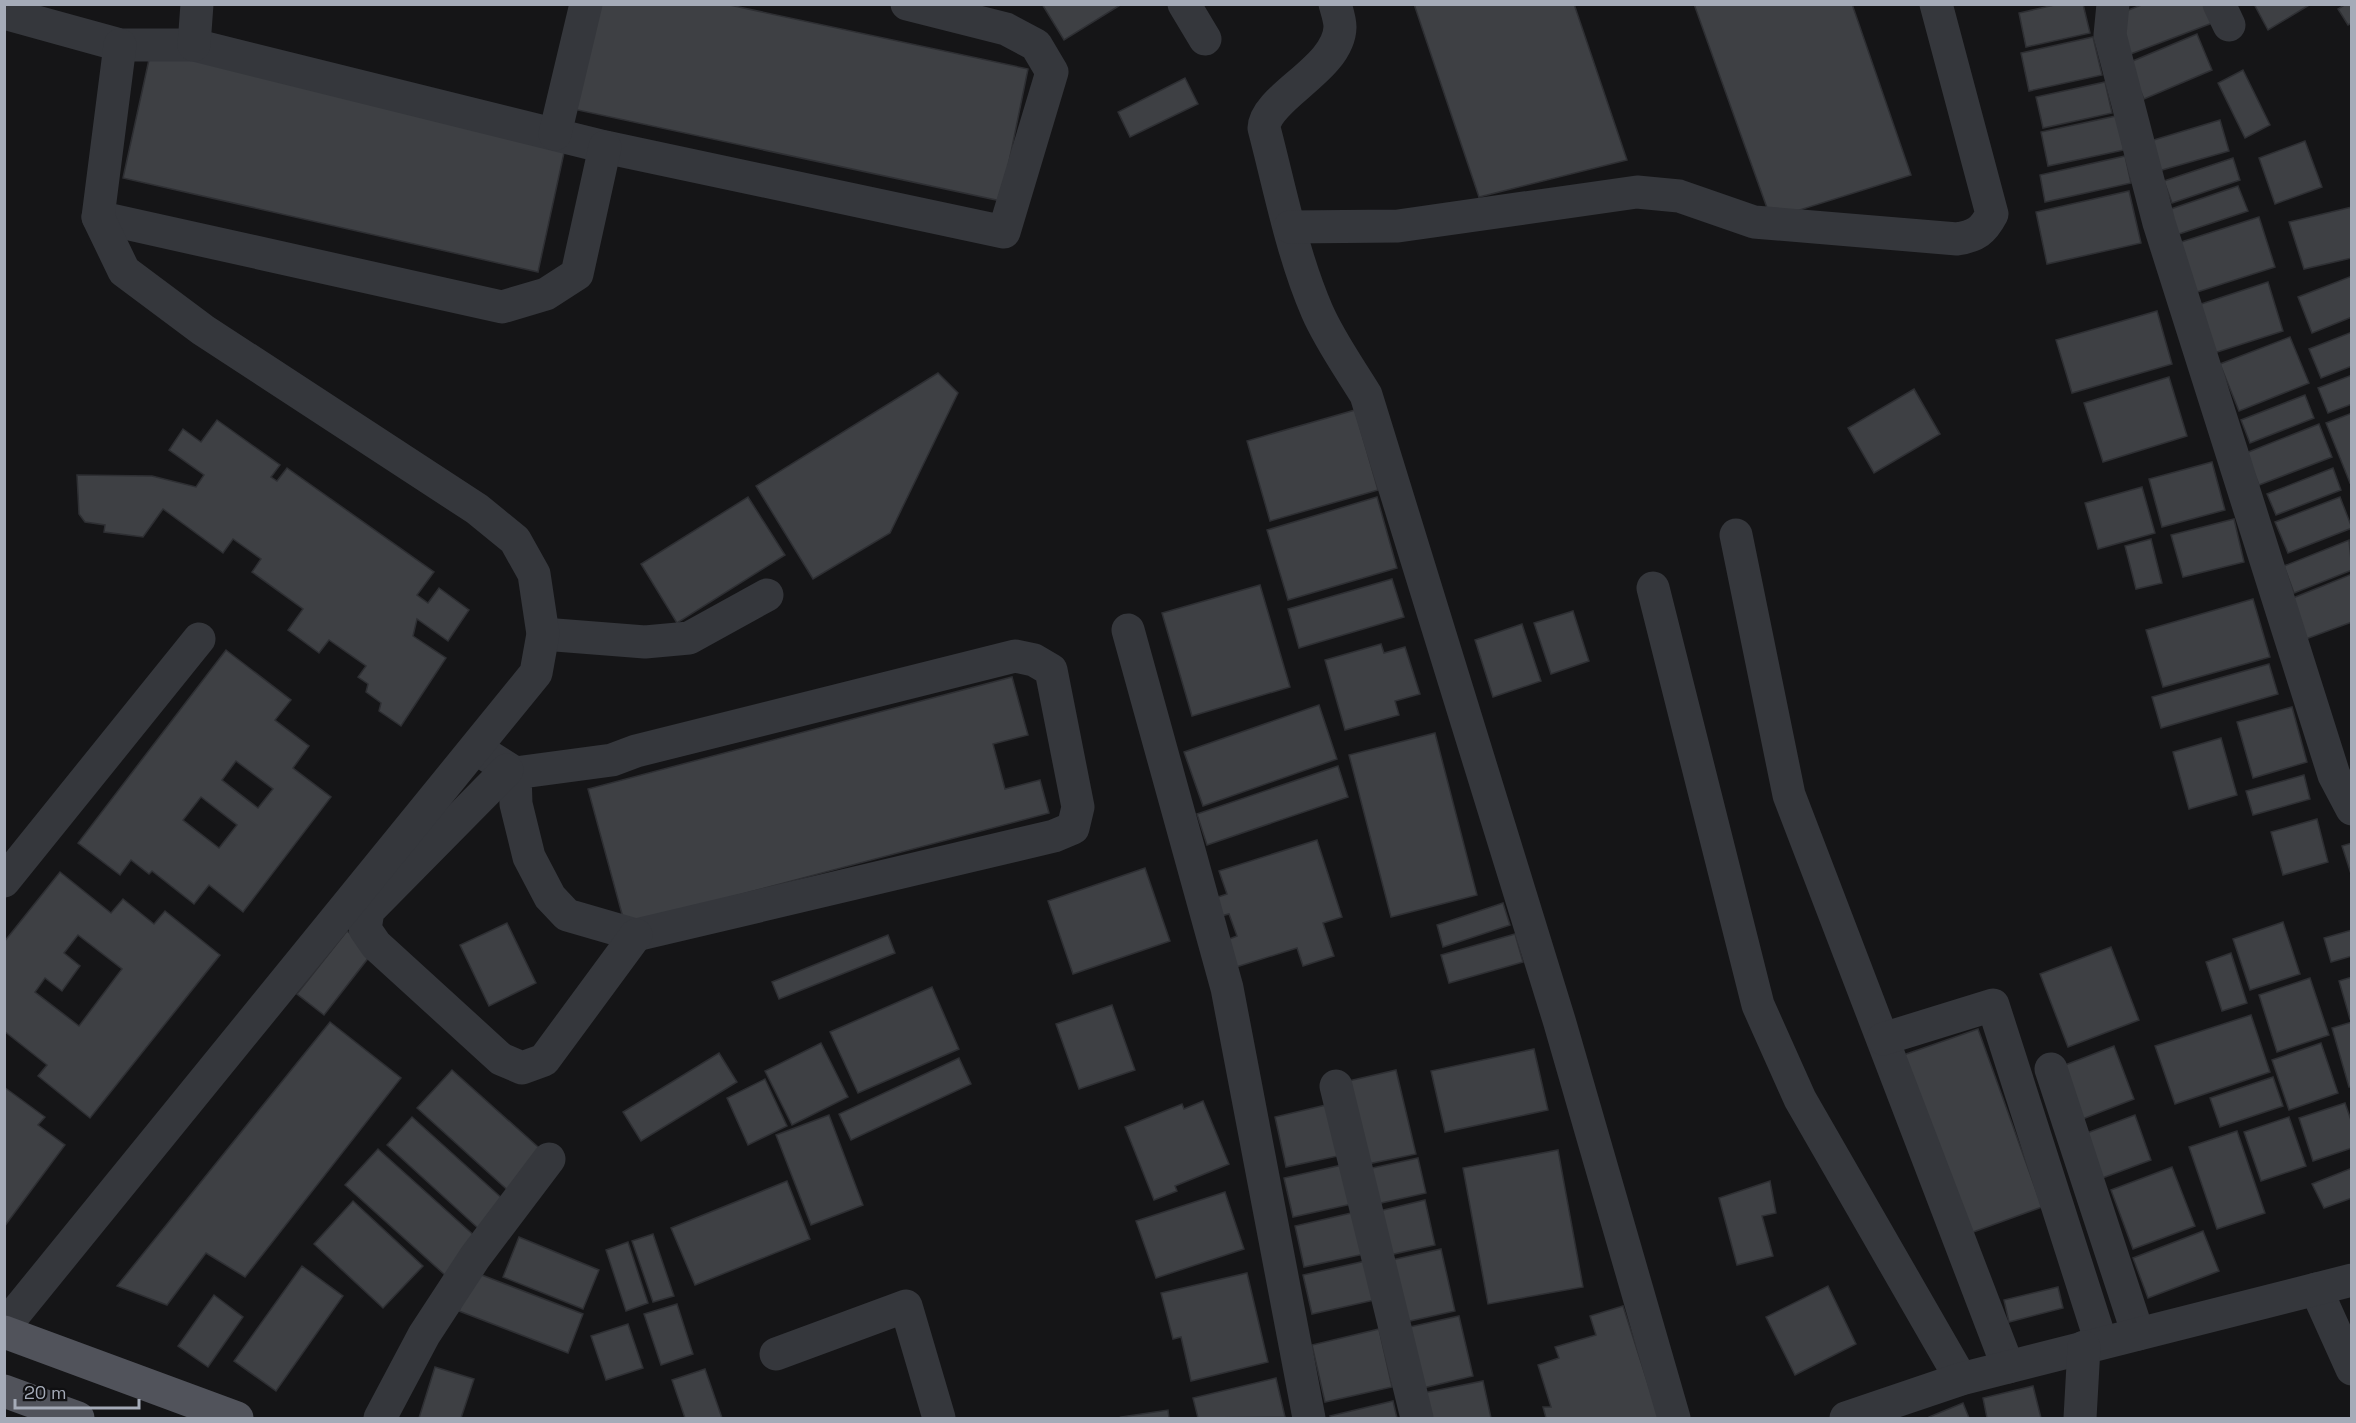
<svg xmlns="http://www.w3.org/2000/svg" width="2356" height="1423" font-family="'Space Grotesk',sans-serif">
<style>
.building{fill:#3e4044;stroke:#2e2f33;stroke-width:1.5;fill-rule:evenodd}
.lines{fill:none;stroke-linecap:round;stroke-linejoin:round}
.minor{stroke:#35373c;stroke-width:33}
.major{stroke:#51535b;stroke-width:33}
</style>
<rect width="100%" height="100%" fill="#151517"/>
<g class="building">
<path d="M595 4H725L1028 69 1001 201 573 109Z"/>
<path d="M1042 4H1122L1064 40Z"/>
<path d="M1414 4H1574L1627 160 1479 197Z"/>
<path d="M1694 4H1852L1911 175 1771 219Z"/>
<path d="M2059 4H2083L2090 33 2026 47 2019 13Z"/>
<path d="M2144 4H2208L2215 22 2128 55 2113 16Z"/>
<path d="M2254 4H2311L2268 30Z"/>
<path d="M2346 4H2352V23L2348 25 2338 9Z"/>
<path d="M2197 34 2212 70 2144 99 2128 63Z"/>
<path d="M2093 37 2102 75 2029 91 2021 53Z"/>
<path d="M152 46 567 139 538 272 123 178Z"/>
<path d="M2243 70 2270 125 2245 138 2218 83Z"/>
<path d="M1185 78 1198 104 1130 137 1118 112Z"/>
<path d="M2105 82 2112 113 2043 128 2036 97Z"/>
<path d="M2116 116 2124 150 2048 166 2041 132Z"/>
<path d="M2220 120 2229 151 2155 172 2147 142Z"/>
<path d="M2305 141 2322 187 2275 204 2259 158Z"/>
<path d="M2125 156 2131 183 2045 202 2040 175Z"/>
<path d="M2233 158 2240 180 2172 203 2164 181Z"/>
<path d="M2238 186 2248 211 2170 237 2162 212Z"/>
<path d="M2129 191 2141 243 2047 264 2036 212Z"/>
<path d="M2352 207V258L2304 269 2289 222Z"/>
<path d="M2259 217 2275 267 2194 293 2178 243Z"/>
<path d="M2352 276V317L2312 333 2298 297Z"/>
<path d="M2268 282 2283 331 2214 353 2198 305Z"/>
<path d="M2157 311 2172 364 2072 393 2056 340Z"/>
<path d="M2352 332V366L2321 378 2309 349Z"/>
<path d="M2290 337 2309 383 2239 411 2220 364Z"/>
<path d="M938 373 958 393 890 533 813 579 756 486Z"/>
<path d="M2352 375V404L2328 413 2318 388Z"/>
<path d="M2169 377 2187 436 2103 462 2084 403Z"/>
<path d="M1914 389 1940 434 1874 473 1848 428Z"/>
<path d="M2305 395 2314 418 2250 443 2241 420Z"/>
<path d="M1355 410 1378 490 1270 521 1247 441Z"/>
<path d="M2352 413V482L2350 483 2326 423Z"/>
<path d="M217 420 280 465 271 477 277 481 287 468 434 572 417 595 428 603 439 588 469 610 448 641 417 619 413 636 446 658 401 726 379 711 381 703 366 692 368 684 358 677 366 666 329 640 319 653 288 630 303 609 252 572 261 559 233 539 223 553 163 509 143 537 104 532 105 525 85 522 79 514 77 475 152 476 196 487 204 475 169 450 183 429 201 442Z"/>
<path d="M2319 424 2332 457 2259 485 2246 453Z"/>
<path d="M2212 462 2225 510 2162 527 2149 479Z"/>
<path d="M2333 468 2341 490 2276 515 2267 494Z"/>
<path d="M2142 487 2155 533 2098 549 2085 503Z"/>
<path d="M748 497 785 555 677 623 641 564Z"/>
<path d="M1377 497 1397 568 1288 600 1267 530Z"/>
<path d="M2340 497 2352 528 2288 553 2275 522Z"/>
<path d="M2234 519 2244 562 2183 577 2171 535Z"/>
<path d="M2151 539 2162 583 2136 589 2125 546Z"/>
<path d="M2349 540 2352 570 2294 593 2284 566Z"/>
<path d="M2352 574V622L2303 640 2288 600Z"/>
<path d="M1392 579 1404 617 1299 648 1288 609Z"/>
<path d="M1260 585 1290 687 1192 716 1162 613Z"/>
<path d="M2253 599 2270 657 2163 687 2146 630Z"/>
<path d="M1573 611 1589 661 1551 674 1534 623Z"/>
<path d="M1522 624 1541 681 1493 697 1475 640Z"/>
<path d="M1381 644 1384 653 1405 647 1420 694 1395 701 1399 715 1345 730 1325 660Z"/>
<path d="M226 650 291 700 275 720 309 746 293 768 331 797 243 912 209 885 194 904 152 871 149 874 131 860 120 875 78 843ZM236 761 273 789 258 808 222 780ZM201 797 237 825 219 848 183 820Z"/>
<path d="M2269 664 2278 694 2161 728 2152 697Z"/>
<path d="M1012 677 1028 735 993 744 1005 789 1040 780 1049 813 625 925 588 789Z"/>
<path d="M1319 705 1337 759 1203 806 1184 752Z"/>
<path d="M2292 707 2307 762 2253 778 2237 722Z"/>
<path d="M1435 733 1477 895 1391 917 1349 755Z"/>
<path d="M2221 738 2237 795 2189 809 2173 752Z"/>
<path d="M1338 766 1348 797 1207 845 1197 814Z"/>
<path d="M2304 775 2310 799 2253 815 2246 791Z"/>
<path d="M2317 819 2328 862 2283 875 2271 832Z"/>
<path d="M1317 840 1342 917 1323 923 1334 956 1303 966 1297 948 1233 968 1224 941 1237 936 1229 914 1221 916 1215 898 1227 894 1219 871Z"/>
<path d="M2352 843V877L2342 846Z"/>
<path d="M1145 868 1170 941 1073 974 1048 901Z"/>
<path d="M60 872 111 913 123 899 154 924 165 911 220 955 90 1118 38 1076 47 1065 4 1031V942ZM78 935 122 969 79 1026 35 992 45 978 62 991 80 966 64 953Z"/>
<path d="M1503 903 1510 925 1443 947 1437 925Z"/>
<path d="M2283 922 2300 974 2250 990 2233 939Z"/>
<path d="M507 923 536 983 489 1006 460 945Z"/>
<path d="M2352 930V956L2331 962 2324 938Z"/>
<path d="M347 931 373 952 324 1015 297 994Z"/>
<path d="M1515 934 1523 962 1449 983 1441 955Z"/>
<path d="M888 935 895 953 779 999 772 982Z"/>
<path d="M2111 947 2139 1020 2068 1047 2040 974Z"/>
<path d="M2231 953 2247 1003 2222 1011 2206 962Z"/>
<path d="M2352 977V1019H2350L2339 981Z"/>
<path d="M2310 978 2329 1035 2277 1052 2259 995Z"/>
<path d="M932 987 959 1049 858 1093 830 1032Z"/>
<path d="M1112 1005 1135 1070 1079 1089 1056 1024Z"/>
<path d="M2251 1015 2270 1072 2175 1104 2155 1046Z"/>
<path d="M330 1022 401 1078 245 1277 206 1253 167 1305 117 1286Z"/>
<path d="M2352 1022V1087H2349L2332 1028Z"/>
<path d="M1978 1029 2042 1207 1954 1239 1889 1060Z"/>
<path d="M821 1043 848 1097 792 1125 765 1071Z"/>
<path d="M2321 1043 2338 1093 2289 1110 2272 1060Z"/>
<path d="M2114 1046 2134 1099 2080 1120 2060 1067Z"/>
<path d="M1534 1049 1548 1110 1445 1132 1431 1071Z"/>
<path d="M719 1053 737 1082 641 1141 623 1112Z"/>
<path d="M959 1058 971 1084 851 1140 839 1114Z"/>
<path d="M452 1070 547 1155 512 1194 417 1108Z"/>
<path d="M1396 1070 1416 1154 1363 1165 1344 1082Z"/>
<path d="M2273 1077 2283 1106 2220 1127 2210 1098Z"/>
<path d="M765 1079 787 1126 748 1145 727 1098Z"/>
<path d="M4 1087 45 1117 38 1125 65 1145 4 1227Z"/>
<path d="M1203 1101 1229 1164 1175 1186 1177 1191 1154 1200 1125 1127 1182 1104 1184 1109Z"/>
<path d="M2345 1103 2352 1123V1148L2313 1161 2299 1118Z"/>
<path d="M1326 1105 1338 1156 1286 1167 1275 1117Z"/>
<path d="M829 1115 863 1205 811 1225 776 1135Z"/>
<path d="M2135 1115 2151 1160 2097 1180 2079 1136Z"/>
<path d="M412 1117 505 1201 479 1229 387 1145Z"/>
<path d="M2289 1117 2306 1166 2261 1181 2244 1132Z"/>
<path d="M2237 1131 2265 1213 2217 1229 2189 1147Z"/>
<path d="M378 1149 478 1239 445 1275 345 1185Z"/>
<path d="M1558 1150 1583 1287 1488 1304 1463 1168Z"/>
<path d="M1418 1158 1426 1193 1372 1205 1363 1170Z"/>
<path d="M1342 1165 1352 1204 1293 1217 1284 1178Z"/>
<path d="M2172 1167 2195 1226 2133 1249 2111 1190Z"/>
<path d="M2352 1168V1198L2324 1208 2312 1184Z"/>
<path d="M787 1181 810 1239 695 1285 671 1228Z"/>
<path d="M1770 1181 1776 1213 1762 1216 1773 1256 1737 1265 1719 1198Z"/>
<path d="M1225 1192 1244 1249 1156 1278 1136 1221Z"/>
<path d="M1425 1200 1435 1245 1385 1256 1375 1212Z"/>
<path d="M353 1201 423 1266 383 1308 314 1244Z"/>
<path d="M1360 1211 1369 1253 1304 1267 1295 1226Z"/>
<path d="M2203 1231 2219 1271 2148 1298 2133 1258Z"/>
<path d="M653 1234 674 1296 653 1302 632 1241Z"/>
<path d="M519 1237 599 1270 583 1309 503 1277Z"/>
<path d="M628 1242 648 1303 626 1311 606 1250Z"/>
<path d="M1441 1249 1455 1311 1401 1323 1387 1261Z"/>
<path d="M1370 1260 1379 1299 1312 1314 1303 1275Z"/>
<path d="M302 1266 343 1296 276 1391 234 1361Z"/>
<path d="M474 1272 583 1314 568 1353 459 1311Z"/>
<path d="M1247 1273 1268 1362 1191 1381 1181 1337 1173 1339 1161 1293Z"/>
<path d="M1828 1286 1856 1344 1795 1375 1766 1317Z"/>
<path d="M2058 1287 2063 1308 2009 1322 2004 1300Z"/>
<path d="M214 1295 243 1317 208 1367 178 1346Z"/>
<path d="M677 1304 693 1354 661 1365 644 1314Z"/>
<path d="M1623 1306 1659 1418H1546L1543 1407H1551L1538 1365 1559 1358 1555 1347 1596 1335 1590 1316Z"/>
<path d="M1459 1316 1473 1376 1419 1389 1405 1328Z"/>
<path d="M628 1324 643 1368 606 1380 591 1336Z"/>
<path d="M1379 1329 1392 1387 1325 1402 1312 1345Z"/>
<path d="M435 1367 474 1379 461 1418H419Z"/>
<path d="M705 1369 722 1418H685L672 1380Z"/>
<path d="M1276 1378 1285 1417 1198 1418 1193 1398Z"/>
<path d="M1483 1381 1491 1418H1429L1423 1393Z"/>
<path d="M2033 1386 2041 1418H1987L1983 1398Z"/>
<path d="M1393 1401 1397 1418H1331L1330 1416Z"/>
<path d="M1963 1403 1969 1418H1929V1417Z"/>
<path d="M1168 1410 1169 1418H1122L1121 1417Z"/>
</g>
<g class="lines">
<g class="minor">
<path d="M1184 4 1205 39"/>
<path d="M1335 4C1337 11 1340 20 1340 27 1339 69 1265 97 1264 128 1280 189 1292 253 1317 311 1330 341 1349 367 1366 395L1559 1020 1674 1418"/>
<path d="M2113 4 2110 35 2159 223 2334 775 2352 809"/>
<path d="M2219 4 2229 25"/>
<path d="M4 13 120 45H194L605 147 1004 232 1052 72 1036 45 1006 29 907 4"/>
<path d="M194 45 197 4"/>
<path d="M555 134 586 4"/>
<path d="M98 217 502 307 546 294 577 274 605 147"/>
<path d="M1290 227 1398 226 1637 192 1679 196 1754 222 1957 239C1976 236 1983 231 1992 214L1936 4"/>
<path d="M1736 535 1789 795 2008 1367"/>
<path d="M1653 588 1758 1005 1800 1099 1961 1379"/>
<path d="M1128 630 1227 988 1309 1418"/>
<path d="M543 634 645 642 689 638 767 595"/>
<path d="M477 749 515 773 516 804 529 857 550 897 567 915 636 935 1054 836 1073 828 1078 807 1051 670 1034 660 1015 656 636 751 612 760 515 773"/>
<path d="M507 770 368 911 365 929 376 945 501 1059 522 1068 544 1060 636 935"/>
<path d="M4 881 199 639"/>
<path d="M1883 1039 1993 1005 2101 1342"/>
<path d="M2051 1069 2138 1334"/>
<path d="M1336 1086 1417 1418"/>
<path d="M2316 1289 2352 1369"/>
<path d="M4 1327 536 673 543 634 534 574 515 540 477 509 203 330 124 271 98 217 120 45"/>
<path d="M776 1354 906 1306 939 1418"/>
<path d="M380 1418 424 1335 475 1257 549 1159"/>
<path d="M1846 1418 1961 1379 2352 1280"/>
<path d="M2080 1418 2084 1347"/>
</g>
<g class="major">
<path d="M4 1332 237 1418"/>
<path d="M4 1391 78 1418"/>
</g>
</g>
<rect width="2356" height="1423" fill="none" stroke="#a5abb8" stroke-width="12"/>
<path d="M15 1399v9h124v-9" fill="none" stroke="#a5abb8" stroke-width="3"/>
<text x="24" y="1399" font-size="18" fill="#a5abb8" stroke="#101012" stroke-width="4.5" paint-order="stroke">20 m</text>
</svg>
